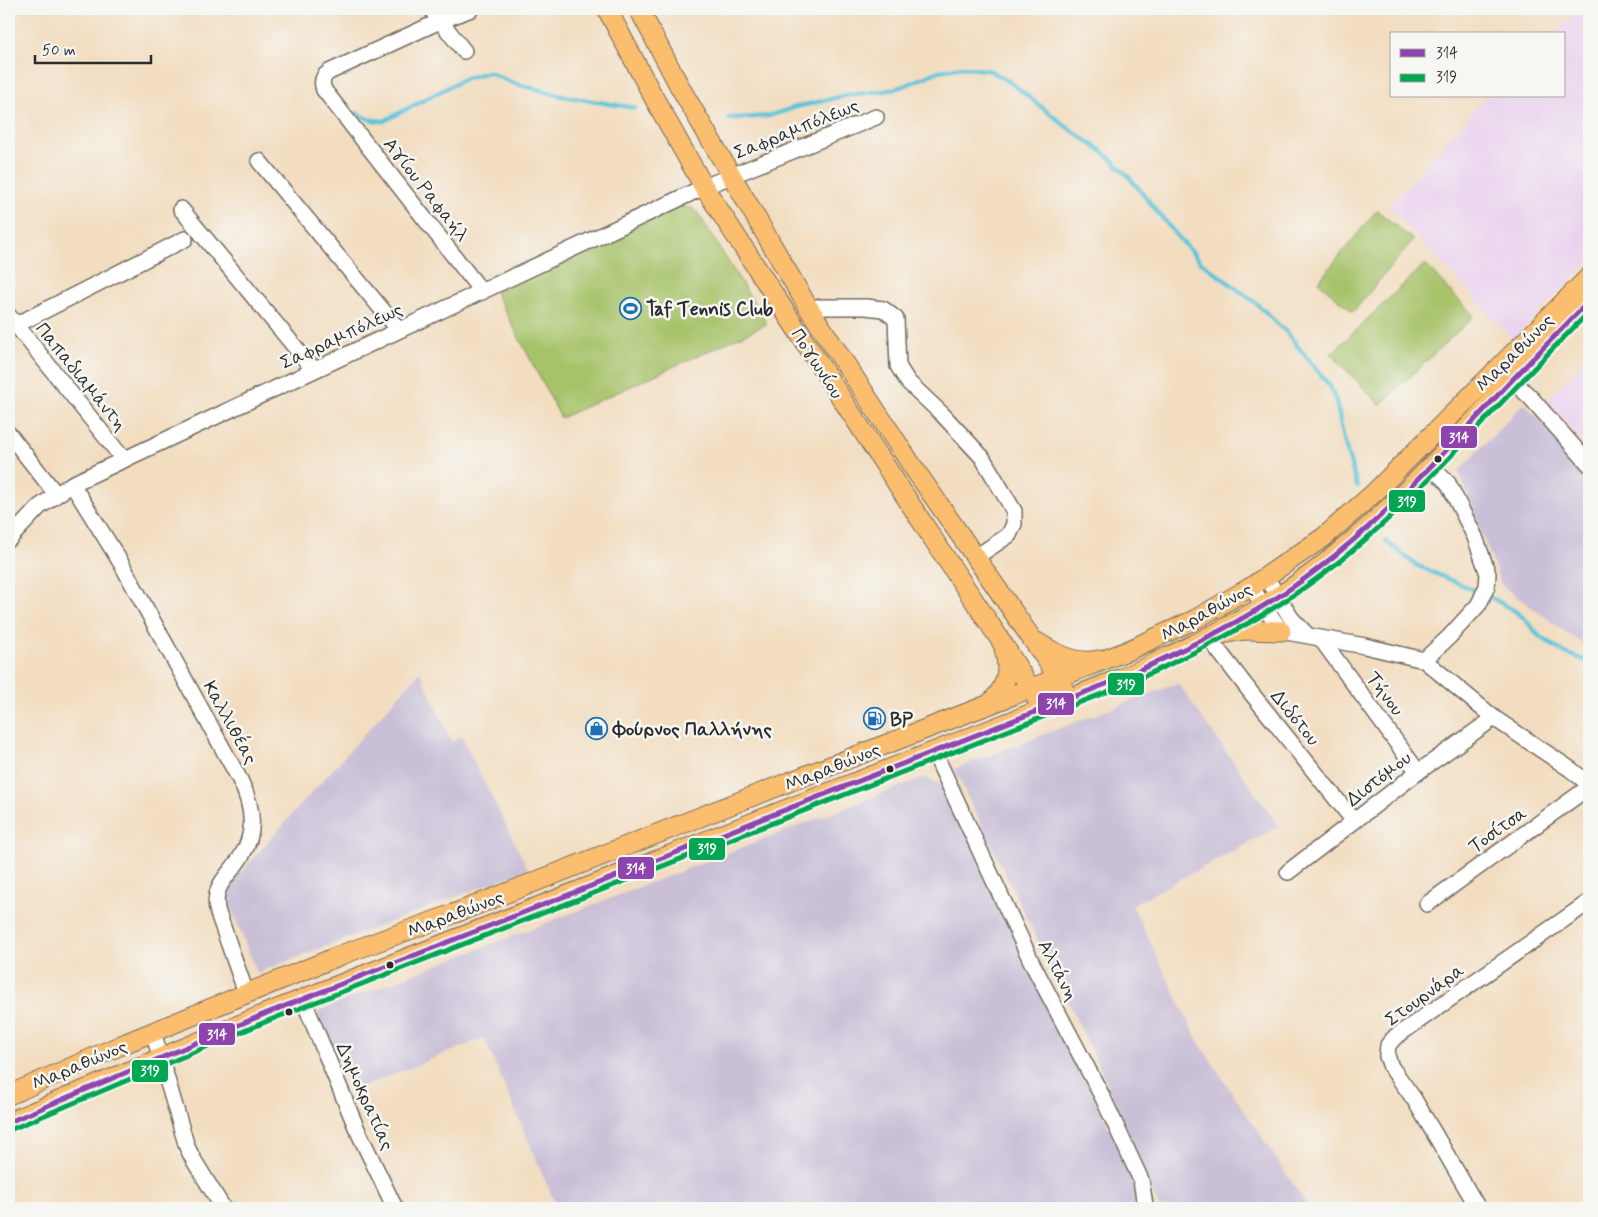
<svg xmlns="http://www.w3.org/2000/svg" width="1598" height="1217" font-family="Mynerve,sans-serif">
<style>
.built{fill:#e9d2ee}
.industrial{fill:#c9bfd7}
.green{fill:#a7c36a;stroke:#69774a}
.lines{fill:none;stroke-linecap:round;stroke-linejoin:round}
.stream{stroke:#5cc3d9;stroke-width:4.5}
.minor-casing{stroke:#71695f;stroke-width:18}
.major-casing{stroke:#71695f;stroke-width:21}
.minor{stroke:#fff;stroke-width:15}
.major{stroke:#fbbd6e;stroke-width:19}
.bus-1-casing{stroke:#f6f6f2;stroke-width:9}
.bus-2-casing{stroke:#f6f6f2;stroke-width:9}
.bus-1{stroke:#8e44ad;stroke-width:5}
.bus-2{stroke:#00a651;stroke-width:5}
.bus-dot{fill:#2b2b2b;stroke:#f6f6f2;stroke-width:2}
.labels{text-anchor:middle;stroke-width:5;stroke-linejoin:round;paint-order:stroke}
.street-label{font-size:19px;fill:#2b2b2b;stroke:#f6f6f2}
.poi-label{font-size:19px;font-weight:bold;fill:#2b2b2b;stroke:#f6f6f2;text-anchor:start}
.line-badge{stroke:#f6f6f2;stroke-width:2}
.badge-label{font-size:14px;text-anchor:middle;font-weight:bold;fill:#fff}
</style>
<rect width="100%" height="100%" fill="#f6f6f2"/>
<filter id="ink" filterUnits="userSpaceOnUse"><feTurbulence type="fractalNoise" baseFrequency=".02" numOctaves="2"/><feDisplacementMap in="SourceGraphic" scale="10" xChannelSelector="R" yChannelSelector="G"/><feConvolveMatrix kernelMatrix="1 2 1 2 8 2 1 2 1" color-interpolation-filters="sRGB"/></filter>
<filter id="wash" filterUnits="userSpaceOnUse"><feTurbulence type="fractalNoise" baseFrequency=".0096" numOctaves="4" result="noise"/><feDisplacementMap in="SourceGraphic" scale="20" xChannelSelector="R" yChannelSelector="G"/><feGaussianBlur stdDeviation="1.12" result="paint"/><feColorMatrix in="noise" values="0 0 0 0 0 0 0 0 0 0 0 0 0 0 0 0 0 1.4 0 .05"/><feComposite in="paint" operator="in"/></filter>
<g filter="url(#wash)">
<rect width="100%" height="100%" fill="#f2ddc0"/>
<g class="built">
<path d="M1581 9H1589V261L1513 339 1389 207 1487 96H1564V34H1554Z"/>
<path d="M1589 355V450L1546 402Z"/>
</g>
<g class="industrial">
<path d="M1524 403 1589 472V644H1582L1501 585 1459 471Z"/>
<path d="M420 672 452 742 461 736 528 869 257 973 227 897 232 882Z"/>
<path d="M1178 683 1279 827 1132 905 1198 1041 1309 1208H1159L1102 1072 954 769Z"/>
<path d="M925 777 946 788 1136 1184 1138 1203 1134 1208H557L484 1038 352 1091 319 1017 318 1011Z"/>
</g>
<g class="green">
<path d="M681 206 692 208 698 213 767 324 561 418 495 292Z"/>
<path d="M1377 210 1413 240 1353 312 1318 282Z"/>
<path d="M1425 264 1474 316 1380 405 1331 354Z"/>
<path d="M1461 416 1463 417 1425 461 1382 501 1380 500Z"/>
<path d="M1239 605 1243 611 1082 688 1070 687 1201 627Z"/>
</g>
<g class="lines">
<g class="stream">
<path d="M357 113C367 119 373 121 384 121L466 78 488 72 513 83 562 96 635 108"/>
<path d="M728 118H741L769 116 796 107 848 95 885 91 904 86 939 71 963 67 991 71 1011 83 1067 127 1107 155 1129 177 1177 236 1202 263 1256 303 1286 332 1330 386 1336 401 1345 444 1357 486"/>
<path d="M1386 541 1416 565 1492 598 1515 611 1525 619 1538 635 1563 652 1589 662"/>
</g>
</g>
</g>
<g filter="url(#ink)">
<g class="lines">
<defs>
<g id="minor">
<path d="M431 9 464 51"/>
<path d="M471 9 440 21 329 72C322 77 321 82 324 90L482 292"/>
<path d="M259 161 399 330"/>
<path d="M181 209 314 370"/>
<path d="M808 307H866L883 309 896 319 898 366 908 382 942 414 982 457 1014 511V524L1009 535 976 557"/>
<path d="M9 316 124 460"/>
<path d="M16 325 185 239"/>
<path d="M1512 380 1531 398 1589 464"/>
<path d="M9 434 56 494"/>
<path d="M72 484 121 563 240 780C252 804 257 831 242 855 230 876 210 885 218 913L246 993"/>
<path d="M9 539 39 507 72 484 704 187 876 117"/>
<path d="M1266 577 1291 618 1307 635"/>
<path d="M1251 587 1281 631 1365 646 1424 660 1494 718 1570 769 1589 784"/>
<path d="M1208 637 1252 694 1354 821"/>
<path d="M1321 639 1418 772"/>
<path d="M1424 660 1449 637 1479 604 1487 586 1488 574 1475 537 1448 483 1431 467"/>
<path d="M934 752 1033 965 1103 1098 1141 1180 1145 1205 1143 1208"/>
<path d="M1288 872 1418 772 1494 718"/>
<path d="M1427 904 1589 787"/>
<path d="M303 999 356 1127 395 1208"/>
<path d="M153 1032 187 1147 193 1159 223 1208"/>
<path d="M1478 1208 1414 1099 1391 1067 1387 1056 1388 1045 1395 1037 1589 902"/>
</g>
<g id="major">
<path d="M607 9 654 98 704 187 935 542 1001 641 1037 699"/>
<path d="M639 9 681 89 808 307 913 467 1050 665 1064 690"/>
<path d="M1222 634 1244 630 1281 631"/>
<path d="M1037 642C1054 653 1076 665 1098 660"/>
<path d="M988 705C1006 689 1011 672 1004 649"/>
<path d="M9 1095 126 1043 341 955 453 914 830 766 1127 651 1196 619 1251 587 1324 537 1375 492 1589 277"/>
<path d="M9 1122 267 1013 1124 677C1190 648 1256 615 1315 571 1382 520 1440 458 1497 396 1527 364 1558 333 1589 301"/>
</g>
</defs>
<use href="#minor" class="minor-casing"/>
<use href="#major" class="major-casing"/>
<use href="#minor" class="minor"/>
<use href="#major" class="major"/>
<defs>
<path id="bus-1" d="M9 1122 267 1013 1124 677C1190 647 1257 615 1315 571 1383 520 1440 457 1497 396 1527 364 1558 333 1589 301"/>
<path id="bus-2" d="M12 1129 270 1020 1127 684C1194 654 1260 621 1319 577 1387 527 1444 463 1502 402 1531 371 1560 341 1589 312"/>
</defs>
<use href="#bus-1" class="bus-1-casing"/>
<use href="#bus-2" class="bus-2-casing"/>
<use href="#bus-1" class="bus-1"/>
<use href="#bus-2" class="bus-2"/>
</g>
</g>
<defs>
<symbol id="stadium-ring" viewBox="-11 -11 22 22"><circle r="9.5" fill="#f6f6f2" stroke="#1f6fb2" stroke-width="1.5"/><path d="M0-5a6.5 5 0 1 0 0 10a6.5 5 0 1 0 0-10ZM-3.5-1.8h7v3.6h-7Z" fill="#1f6fb2"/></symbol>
<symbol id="fuel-ring" viewBox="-11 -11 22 22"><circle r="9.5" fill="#f6f6f2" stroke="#1f6fb2" stroke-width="1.5"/><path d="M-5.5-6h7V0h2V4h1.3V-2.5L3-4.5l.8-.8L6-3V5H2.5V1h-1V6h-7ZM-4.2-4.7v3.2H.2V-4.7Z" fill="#1f6fb2"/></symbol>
<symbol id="shop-ring" viewBox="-11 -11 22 22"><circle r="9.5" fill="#f6f6f2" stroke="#1f6fb2" stroke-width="1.5"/><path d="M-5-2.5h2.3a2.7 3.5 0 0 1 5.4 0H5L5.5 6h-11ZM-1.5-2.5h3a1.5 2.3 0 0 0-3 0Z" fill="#1f6fb2"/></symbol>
</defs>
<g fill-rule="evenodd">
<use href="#stadium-ring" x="618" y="296" width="25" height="25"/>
<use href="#fuel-ring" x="862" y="706" width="25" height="25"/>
<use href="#shop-ring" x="584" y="716" width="25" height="25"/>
</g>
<g class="bus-dot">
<circle cx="1438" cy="459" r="4.5"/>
<circle cx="890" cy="769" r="4.5"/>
<circle cx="390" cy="965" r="4.5"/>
<circle cx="289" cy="1012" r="4.5"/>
</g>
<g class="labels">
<g class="street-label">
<text transform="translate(796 128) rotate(-22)" y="7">Σαφραμπόλεως</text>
<text transform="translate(427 189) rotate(52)" y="7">Αγίου Ραφαήλ</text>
<text transform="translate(341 335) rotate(-25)" y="7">Σαφραμπόλεως</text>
<text transform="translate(1514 352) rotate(-45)" y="7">Μαραθώνος</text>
<text transform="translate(818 363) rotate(57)" y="7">Πογωνίου</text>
<text transform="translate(82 376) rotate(51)" y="7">Παπαδιαμάντη</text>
<text transform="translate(1206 611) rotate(-29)" y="7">Μαραθώνος</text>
<text transform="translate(1386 693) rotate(54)" y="7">Τήνου</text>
<text transform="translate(1296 717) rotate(51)" y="7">Διδότου</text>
<text transform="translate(231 722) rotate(61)" y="7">Καλλιθέας</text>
<text transform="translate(832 766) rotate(-22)" y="7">Μαραθώνος</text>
<text transform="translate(1378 778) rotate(-38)" y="7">Διστόμου</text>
<text transform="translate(1497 829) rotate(-35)" y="7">Τοσίτσα</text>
<text transform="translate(455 913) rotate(-21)" y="7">Μαραθώνος</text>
<text transform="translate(1059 970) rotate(63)" y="7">Αλτάνη</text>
<text transform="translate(1424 994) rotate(-36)" y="7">Στουρνάρα</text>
<text transform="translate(79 1064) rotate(-23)" y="7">Μαραθώνος</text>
<text transform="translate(366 1096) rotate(66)" y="7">Δημοκρατίας</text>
</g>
<g class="poi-label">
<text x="646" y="315">Taf Tennis Club</text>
<text x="890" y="726">BP</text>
<text x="613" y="735">Φούρνος Παλλήνης</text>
</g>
</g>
<g class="line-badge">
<rect x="1440" y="425" width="38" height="24" rx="5" fill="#8e44ad"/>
<rect x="1388" y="489" width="38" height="24" rx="5" fill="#00a651"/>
<rect x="1107" y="672" width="38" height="24" rx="5" fill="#00a651"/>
<rect x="1037" y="692" width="38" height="24" rx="5" fill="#8e44ad"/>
<rect x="688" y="837" width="38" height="24" rx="5" fill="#00a651"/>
<rect x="617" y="856" width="38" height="24" rx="5" fill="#8e44ad"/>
<rect x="198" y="1022" width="38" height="24" rx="5" fill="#8e44ad"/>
<rect x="131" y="1059" width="38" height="24" rx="5" fill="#00a651"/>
</g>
<g class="badge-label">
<text x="1459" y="442">314</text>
<text x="1407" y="506">319</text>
<text x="1126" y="689">319</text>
<text x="1056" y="708">314</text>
<text x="707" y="853">319</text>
<text x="636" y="873">314</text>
<text x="217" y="1039">314</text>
<text x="150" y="1075">319</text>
</g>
<rect width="1598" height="1217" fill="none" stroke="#f6f6f2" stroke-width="30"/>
<rect x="1390" y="32" width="175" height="65" fill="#f6f6f2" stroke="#a5a5a2"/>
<rect x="1400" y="49" width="25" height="8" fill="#8e44ad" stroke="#a5a5a2"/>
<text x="1436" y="58" font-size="15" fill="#2b2b2b">314</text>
<rect x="1400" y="74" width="25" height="8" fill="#00a651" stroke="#a5a5a2"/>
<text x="1436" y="82" font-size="15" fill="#2b2b2b">319</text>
<path d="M35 55v8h116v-8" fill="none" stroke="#2b2b2b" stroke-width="2.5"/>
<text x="42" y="55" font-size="15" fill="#2b2b2b" stroke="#f6f6f2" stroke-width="4" paint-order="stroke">50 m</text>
</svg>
